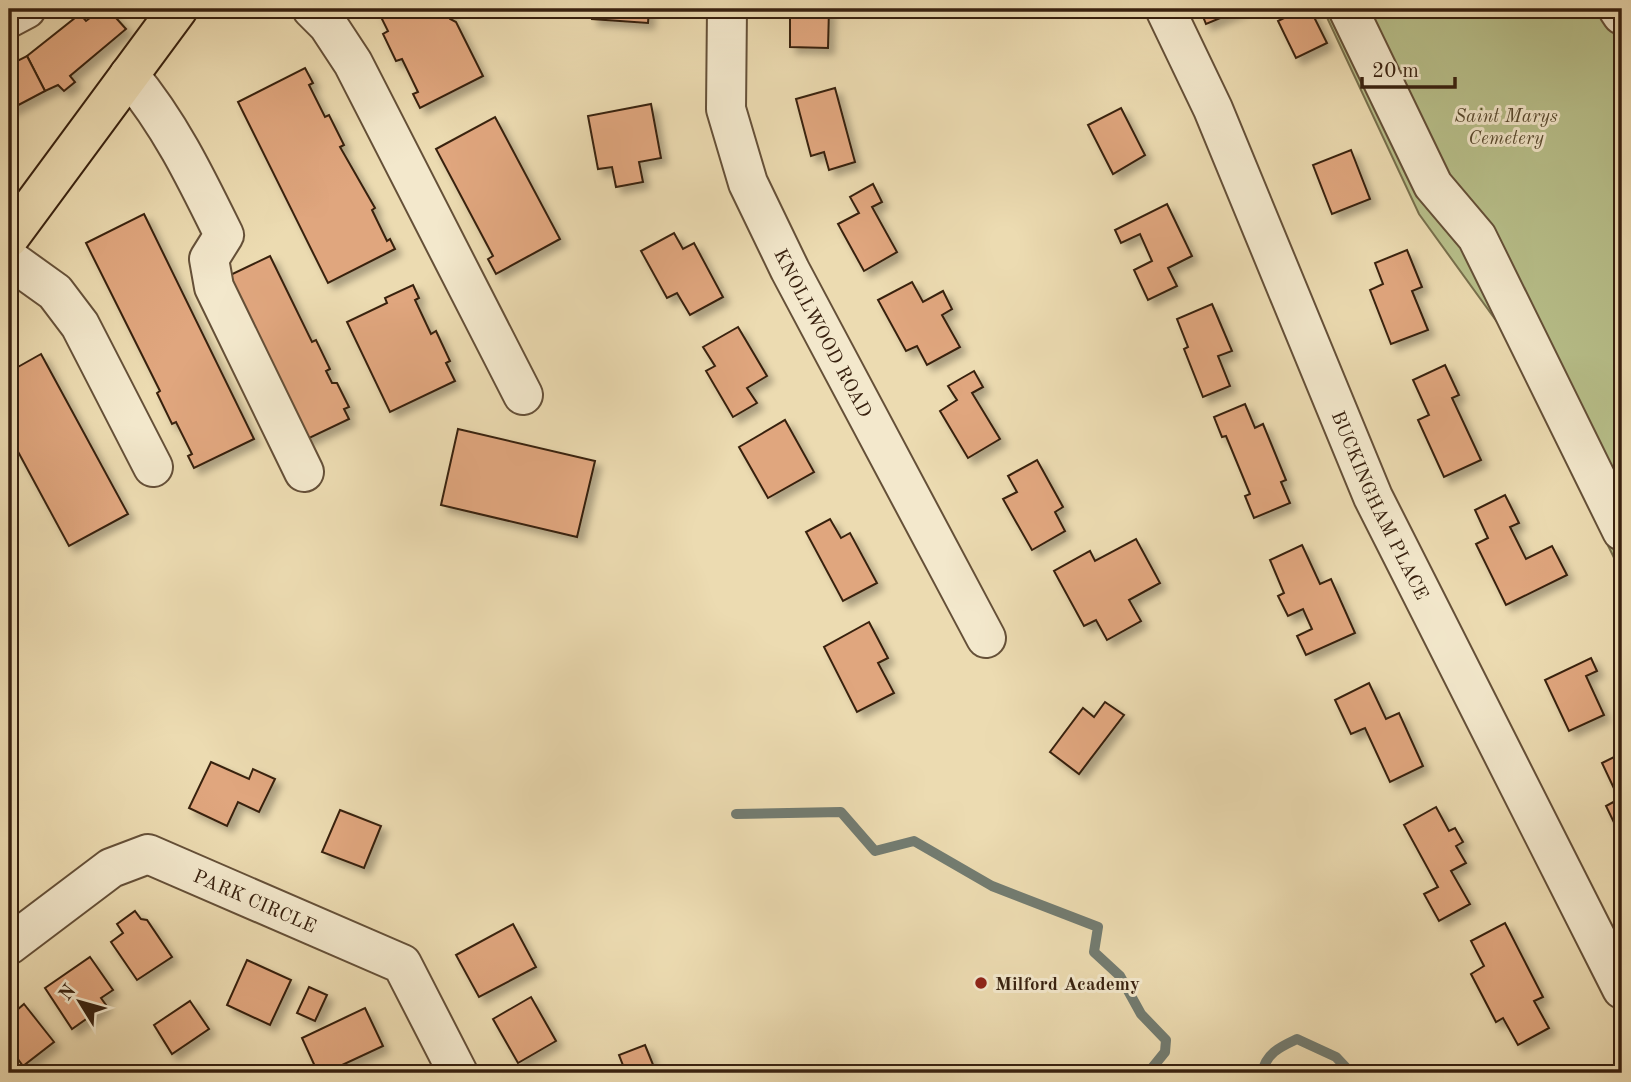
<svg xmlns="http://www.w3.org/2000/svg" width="1631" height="1082" font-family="'Old Standard TT',serif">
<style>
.green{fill:#b8c08b;stroke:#78704d;stroke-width:2}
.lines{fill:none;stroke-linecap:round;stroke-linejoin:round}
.stream{stroke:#737c71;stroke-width:10}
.building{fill:#e0a67e;stroke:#38210f;stroke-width:2;filter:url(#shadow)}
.minor-casing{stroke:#655038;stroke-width:42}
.major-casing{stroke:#38210f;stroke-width:42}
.minor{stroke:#f3e8cc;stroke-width:38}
.major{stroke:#ecdbb1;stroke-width:38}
.poi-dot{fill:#8f2418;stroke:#f3e8cc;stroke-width:2.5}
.labels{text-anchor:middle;stroke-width:6;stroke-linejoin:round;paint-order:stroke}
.park-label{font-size:19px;font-style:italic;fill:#58492e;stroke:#f3e8cc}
.street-label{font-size:19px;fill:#38210f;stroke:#f3e8cc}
.poi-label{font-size:19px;font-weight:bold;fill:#38210f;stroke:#f3e8cc;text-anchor:start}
</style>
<defs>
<filter id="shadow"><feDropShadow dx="6" dy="6" stdDeviation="3.5" flood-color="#0004"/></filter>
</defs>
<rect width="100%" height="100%" fill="#ecdbb1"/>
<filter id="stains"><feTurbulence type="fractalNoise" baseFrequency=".00286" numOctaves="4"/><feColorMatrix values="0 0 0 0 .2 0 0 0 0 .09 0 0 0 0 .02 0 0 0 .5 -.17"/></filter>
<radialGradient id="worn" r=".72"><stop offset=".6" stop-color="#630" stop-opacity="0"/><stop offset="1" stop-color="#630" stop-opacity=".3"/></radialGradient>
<path class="green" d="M1323 9H1622V574L1500 326 1419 214Z"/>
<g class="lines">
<g class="stream">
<path d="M736 814 841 812 875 851 914 841 992 886 1098 927 1094 952 1120 976 1141 1014 1166 1040 1165 1052 1148 1073"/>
<path d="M1262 1073C1266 1053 1280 1047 1297 1039L1336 1057 1351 1073"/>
</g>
</g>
<g class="building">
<path d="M102 9H108L126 29 70 76 75 82 64 91 58 85 45 91 27 56 80 14 86 21Z"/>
<path d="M377 9H450V19L456 22 483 76 420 108 413 94 418 92 402 59 396 61 383 34 388 31Z"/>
<path d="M593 9H649L648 23 592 19Z"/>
<path d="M790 9H829L828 48 790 47Z"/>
<path d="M1200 9H1242L1206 24Z"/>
<path d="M1302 9H1310L1327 43 1296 58 1278 21Z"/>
<path d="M27 56 45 91 9 110V65Z"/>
<path d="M305 68 313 83 309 85 325 117 329 115 344 145 340 147 375 208 372 210 387 241 390 239 395 249 328 283 238 102Z"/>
<path d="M835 88 855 162 829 170 824 152 811 156 796 99Z"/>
<path d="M651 104 661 158 639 162 643 182 616 187 612 167 598 169 588 116Z"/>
<path d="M1121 108 1145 155 1113 174 1088 125Z"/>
<path d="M495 117 560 239 496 274 488 259 493 256 436 149Z"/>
<path d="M1351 150 1370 199 1332 214 1313 165Z"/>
<path d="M873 184 882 202 872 207 897 252 864 271 838 224 859 213 850 197Z"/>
<path d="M1167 204 1192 256 1168 268 1177 286 1148 300 1134 270 1152 261 1140 234 1121 243 1115 230Z"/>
<path d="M144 214 254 439 194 468 188 456 192 454 176 422 172 424 157 393 160 391 86 243Z"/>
<path d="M674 233 683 249 694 243 723 297 690 315 677 293 667 298 641 251Z"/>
<path d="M1407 250 1422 287 1412 291 1428 330 1391 344 1370 290 1383 284 1375 263Z"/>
<path d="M270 256 312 342 316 340 330 369 326 371 332 383H337L349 407 344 409 349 419 303 441 224 278Z"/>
<path d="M912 282 923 302 943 291 952 309 942 315 960 347 927 365 917 346 906 351 878 300Z"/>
<path d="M413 285 419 298 415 300 431 334 436 331 450 361 446 363 455 381 390 412 347 322 387 303 385 298Z"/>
<path d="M1212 304 1232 351 1218 356 1230 386 1203 397 1184 349 1188 347 1177 319Z"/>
<path d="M738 327 767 376 747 388 757 403 733 417 706 371 715 366 703 347Z"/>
<path d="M41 354 128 514 69 546 9 435V372Z"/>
<path d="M1445 365 1459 395 1452 398 1481 460 1444 477 1418 420 1429 415 1413 380Z"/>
<path d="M974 371 983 387 972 393 1000 439 968 458 940 411 957 400 948 386Z"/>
<path d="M1245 404 1255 428 1263 424 1286 480 1281 482 1290 503 1254 518 1245 496 1250 494 1226 436 1222 437 1214 417Z"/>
<path d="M785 420 814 472 768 498 739 447Z"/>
<path d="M458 429 595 461 577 537 441 505Z"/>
<path d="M1037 460 1063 507 1055 512 1065 531 1032 550 1003 499 1017 492 1008 476Z"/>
<path d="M1505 495 1519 523 1510 527 1526 559 1552 546 1567 575 1506 605 1476 544 1488 538 1475 510Z"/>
<path d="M830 519 841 538 850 533 877 583 843 601 806 532Z"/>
<path d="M1136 539 1160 583 1129 600 1141 621 1107 640 1096 620 1084 626 1054 571 1090 551 1095 561Z"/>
<path d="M1302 545 1320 584 1331 579 1355 633 1306 655 1297 636 1312 629 1303 609 1288 616 1278 596 1284 593 1270 560Z"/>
<path d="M869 622 888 658 878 663 894 693 857 712 824 647Z"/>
<path d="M1591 658 1597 671 1586 676 1604 715 1569 731 1545 680Z"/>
<path d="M1369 683 1386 719 1399 713 1423 766 1390 782 1365 728 1351 734 1335 700Z"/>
<path d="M1105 702 1124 715 1079 774 1050 752 1083 708 1094 717Z"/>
<path d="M1622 753V839L1606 806 1619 799 1602 763Z"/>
<path d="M211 762 249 779 253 769 275 779 259 812 238 802 227 826 189 808Z"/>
<path d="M1436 807 1449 831 1455 828 1463 842 1456 846 1466 863 1451 871 1470 904 1439 921 1424 894 1438 887 1404 825Z"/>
<path d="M340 810 381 826 364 868 322 852Z"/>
<path d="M135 911 141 919 147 920 172 957 137 980 111 942 123 933 117 924Z"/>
<path d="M1505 923 1543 997 1534 1001 1549 1028 1518 1045 1503 1018 1496 1022 1471 974 1484 966 1471 941Z"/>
<path d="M513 924 536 967 479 997 456 955Z"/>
<path d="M90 957 113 990 101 998 106 1005 72 1029 45 988Z"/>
<path d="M247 960 291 980 270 1025 227 1005Z"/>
<path d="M309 987 327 995 315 1021 297 1013Z"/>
<path d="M531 997 556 1041 518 1063 493 1019Z"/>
<path d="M190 1001 209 1029 172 1054 154 1025Z"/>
<path d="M24 1004 54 1042 23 1066 9 1047V1017Z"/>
<path d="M365 1008 383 1046 325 1073H318L302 1038Z"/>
<path d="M645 1045 656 1072 626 1073 619 1055Z"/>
</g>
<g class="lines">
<defs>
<g id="minor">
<path d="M312 9 328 25 353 63 523 395"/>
<path id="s1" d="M727 9 726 109 748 183 790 270 986 638"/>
<path id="s2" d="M1165 9 1213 109 1373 497 1622 989"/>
<path d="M1348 9 1433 185 1477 237 1622 531"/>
<path d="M1618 9 1622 15"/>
<path d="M9 18 26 9"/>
<path d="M129 75C170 124 196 178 224 235L209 259 214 287 304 472"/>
<path d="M9 259 55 292 80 325 153 467"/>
<path id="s3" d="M9 945 111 868 148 854 402 964 458 1073"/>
</g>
<path id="major" d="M9 238 178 9"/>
</defs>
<use href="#minor" class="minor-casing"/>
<use href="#major" class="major-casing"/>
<use href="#minor" class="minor"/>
<use href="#major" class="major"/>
</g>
<circle class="poi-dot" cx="981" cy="983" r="7"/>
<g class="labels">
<g class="park-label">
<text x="1506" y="122">Saint Marys<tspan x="1506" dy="22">Cemetery</tspan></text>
</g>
<g class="street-label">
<text dy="7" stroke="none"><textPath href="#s1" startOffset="345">KNOLLWOOD ROAD</textPath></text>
<text dy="7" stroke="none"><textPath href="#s2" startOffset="541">BUCKINGHAM PLACE</textPath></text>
<text dy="7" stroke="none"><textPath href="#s3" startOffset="284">PARK CIRCLE</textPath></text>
</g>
<g class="poi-label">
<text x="995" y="990">Milford Academy</text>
</g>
</g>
<rect width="1631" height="1082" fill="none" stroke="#ecdbb1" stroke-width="35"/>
<rect x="10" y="10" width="1610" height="1061" fill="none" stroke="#38210f" stroke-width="3.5"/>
<rect x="18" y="18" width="1596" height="1047" fill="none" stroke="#38210f" stroke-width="2"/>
<g transform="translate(80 1002) rotate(307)" stroke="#f3e8cc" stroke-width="5" paint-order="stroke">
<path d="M0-5L12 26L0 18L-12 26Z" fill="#38210f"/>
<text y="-10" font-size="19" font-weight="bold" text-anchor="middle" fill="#38210f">N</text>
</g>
<path d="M1362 77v10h93v-10" fill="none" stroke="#38210f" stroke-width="3.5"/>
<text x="1372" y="77" font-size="21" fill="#38210f" stroke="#f3e8cc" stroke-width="5" paint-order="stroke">20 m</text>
<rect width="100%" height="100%" filter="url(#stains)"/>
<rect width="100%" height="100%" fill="url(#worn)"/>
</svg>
